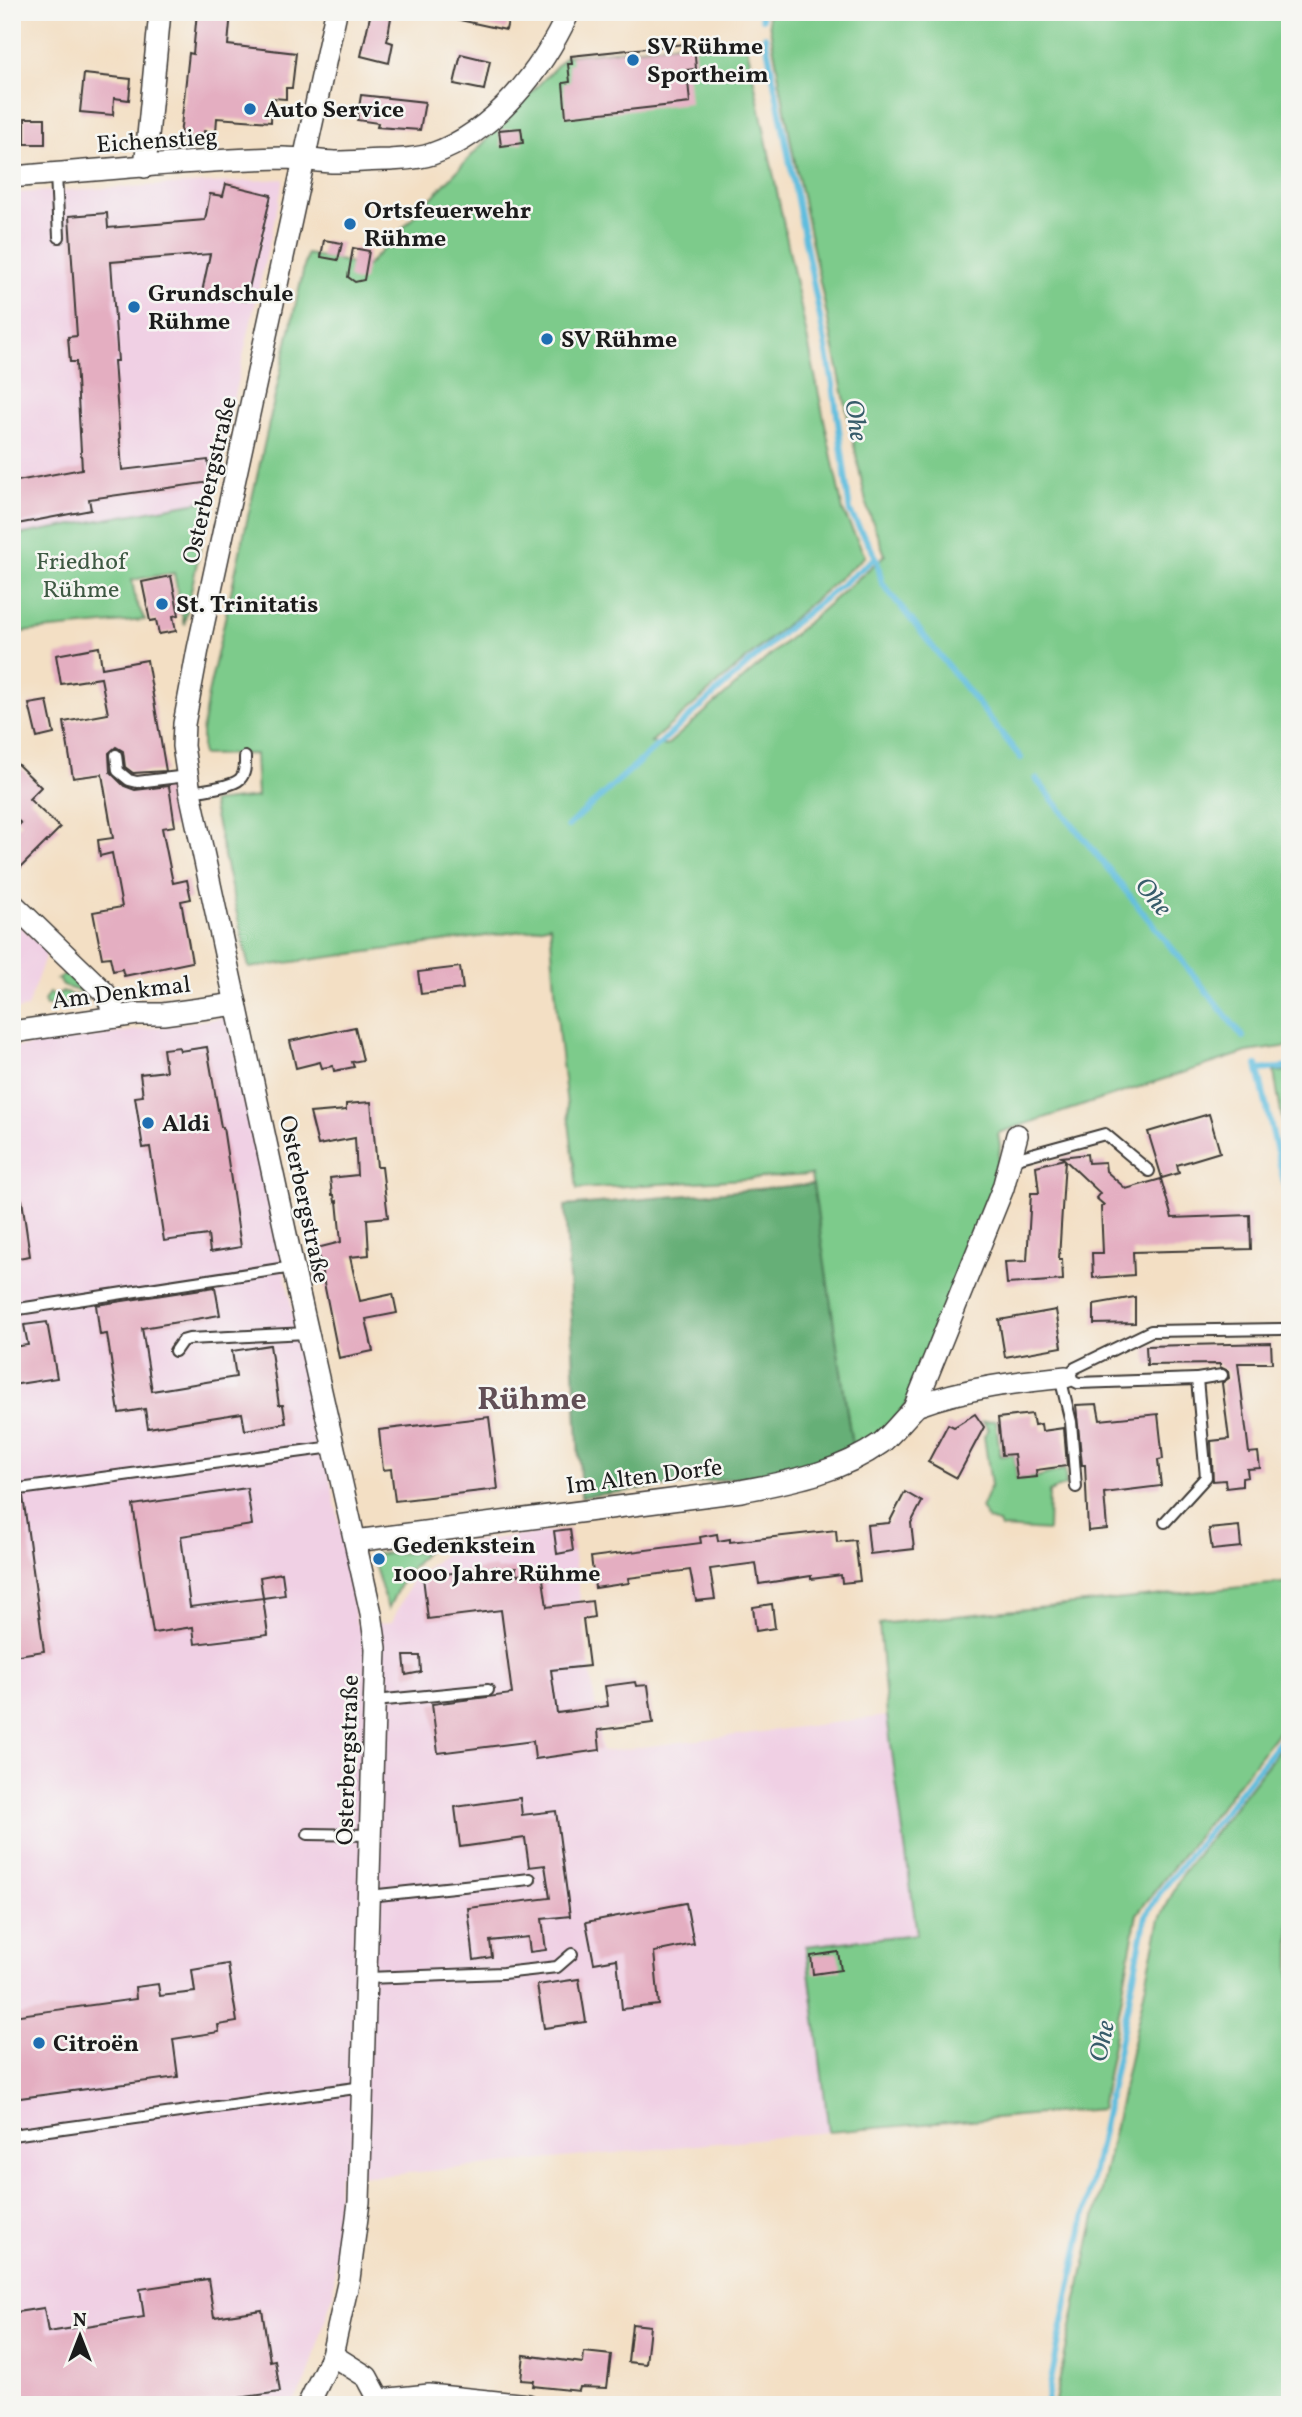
<svg xmlns="http://www.w3.org/2000/svg" width="1302" height="2417" font-family="Vollkorn,serif">
<style>
.built{fill:#f0d0e4}
.green{fill:#7dcb8b;stroke:#4c7454;stroke-width:2}
.forest{fill:#66af77;stroke:#41664a;stroke-width:2}
.lines{fill:none;stroke-linecap:round;stroke-linejoin:round}
.stream{stroke:#5fbdde;stroke-width:6}
.building{fill:#e4aec1}
.lane-casing{stroke:#3c3935;stroke-width:14}
.street-casing{stroke:#3c3935;stroke-width:24}
.lane{stroke:#fff;stroke-width:10}
.street{stroke:#fff;stroke-width:21}
.poi-dot{fill:#1f6fb2;stroke:#f6f6f2;stroke-width:2.5}
.labels{text-anchor:middle;stroke-width:5;stroke-linejoin:round;paint-order:stroke}
.poi-label{font-size:24px;font-weight:bold;fill:#1c1c1c;stroke:#f6f6f2;text-anchor:start}
.street-label{font-size:24px;fill:#1c1c1c;stroke:#f6f6f2}
.park-label{font-size:24px;fill:#3e5943;stroke:#f6f6f2}
.water-label{font-size:26px;font-style:italic;fill:#375c6a;stroke:#f6f6f2}
.district-label{font-size:32px;font-weight:bold;fill:#624f56;stroke:#f6f6f2}
</style>
<rect width="100%" height="100%" fill="#f6f6f2"/>
<filter id="ink" filterUnits="userSpaceOnUse"><feTurbulence type="fractalNoise" baseFrequency=".0143" numOctaves="2"/><feDisplacementMap in="SourceGraphic" scale="14" xChannelSelector="R" yChannelSelector="G"/><feConvolveMatrix kernelMatrix="1 2 1 2 8 2 1 2 1" color-interpolation-filters="sRGB"/></filter>
<filter id="wash" filterUnits="userSpaceOnUse"><feTurbulence type="fractalNoise" baseFrequency=".00686" numOctaves="4" result="noise"/><feDisplacementMap in="SourceGraphic" scale="28" xChannelSelector="R" yChannelSelector="G"/><feGaussianBlur stdDeviation="1.57" result="paint"/><feColorMatrix in="noise" values="0 0 0 0 0 0 0 0 0 0 0 0 0 0 0 0 0 1.4 0 .05"/><feComposite in="paint" operator="in"/></filter>
<g filter="url(#wash)">
<rect width="100%" height="100%" fill="#f3dfc4"/>
<g class="built">
<path d="M284 179 210 500 12 536V193Z"/>
<path d="M12 918 47 951 27 1008 12 1011Z"/>
<path d="M228 1017 344 1543 357 1625 392 1622 412 1580 458 1543 570 1529 602 1752 887 1716 916 1934 806 1946 828 2132 378 2176 339 2174 337 2244 333 2294 307 2380 292 2405H12V1048Z"/>
</g>
<g class="green">
<path d="M767 12H1284L1290 42V1046L1247 1052 998 1133 1000 1146 996 1188 906 1405 887 1428 853 1452 811 1175 577 1189 559 1038 550 925 530 930 249 968 212 802 257 797 255 754 202 755V731L208 694 307 254 367 266 566 56 745 37 843 511 865 556 651 742 666 746 885 555 867 507 792 148Z"/>
<path d="M210 500 184 625 174 573 132 580 136 602 145 620 12 633V536Z"/>
<path d="M68 973 90 995 63 986 60 980 57 979Z"/>
<path d="M62 992 88 1000 46 1006 44 1001 49 993 55 995Z"/>
<path d="M1290 1071V1166L1274 1072Z"/>
<path d="M996 1420 1000 1456 1014 1454 1017 1479 1037 1477 1065 1469 1066 1485 1049 1492 1048 1531 1001 1528 999 1523 988 1520 981 1508 991 1485 984 1436 989 1429 983 1422Z"/>
<path d="M426 1552 404 1576 388 1609 371 1554Z"/>
<path d="M1290 1582V1717L1137 1914 1101 2109 829 2132 806 1946 917 1934 887 1716 879 1624Z"/>
<path d="M1290 1736V2405H1054L1160 1919 1182 1874Z"/>
</g>
<path class="forest" d="M813 1184 853 1452 811 1469 581 1497 565 1206Z"/>
<g class="lines">
<g class="stream">
<path d="M760 12 762 19"/>
<path d="M765 36 833 384 850 512 876 557 882 583 1021 758"/>
<path d="M1036 779 1243 1037"/>
<path d="M568 826 788 628 876 557"/>
<path d="M1257 1065 1290 1208"/>
<path d="M1259 1070 1290 1067"/>
<path d="M1046 2405 1146 1916 1159 1894 1290 1729"/>
</g>
</g>
<g id="blocks">
<g class="building">
<path d="M197 12H231L228 45 296 53 292 88H286V99L272 98 271 122 217 118 216 132 204 131 203 139 180 136 189 53 193 54Z"/>
<path d="M371 12H392L387 41 393 43 389 63 361 56Z"/>
<path d="M455 12H510L506 30 455 19Z"/>
<path d="M694 43 696 69 687 70 690 103 566 117 563 83 570 82 568 64H572L571 56Z"/>
<path d="M461 54 490 61 484 90 454 84Z"/>
<path d="M84 74 131 79 129 100 114 98 113 115 80 112Z"/>
<path d="M361 95 425 102 420 130 377 127 378 123 357 120Z"/>
<rect x="25" y="118" width="20" height="26"/>
<path d="M521 128 523 143 501 146 499 130Z"/>
<path d="M226 184 271 195 246 301 202 292 210 254 111 262 118 361H114L122 470 208 460 211 482 89 499 91 510 12 525V482L82 469 76 362H70L69 349 68 337 77 336 69 216 107 213 108 228 205 220 210 194 223 196Z"/>
<path d="M324 240 342 243 338 260 321 257Z"/>
<path d="M353 248 369 251 364 280 355 282 348 277Z"/>
<path d="M171 576 179 615 173 616 176 631 159 634 156 620 150 621 142 582Z"/>
<path d="M99 647 102 668 147 660 166 771 133 773 125 767 123 751 116 747 109 753 110 772 124 786 135 790 169 786 175 826 162 828 173 883 187 880 191 899 181 901 192 962 124 976 122 969 113 971 110 957 102 958 93 912 122 907 112 853 100 856 98 840 113 838 102 774 73 778 64 722 108 714 101 678 61 684 56 655Z"/>
<path d="M47 701 54 734 37 738 29 704Z"/>
<path d="M12 759 41 787 29 799 60 828 12 876V832L21 823 12 816Z"/>
<path d="M460 967 463 989 421 994 418 972Z"/>
<path d="M355 1027 363 1060 352 1062 354 1067 334 1071 333 1066 322 1068 320 1062 296 1068 290 1041Z"/>
<path d="M179 1047 180 1051 207 1047 221 1127H223L241 1247 210 1252 208 1235 164 1241 150 1147 143 1148 135 1097 143 1096 140 1074 166 1071 163 1049Z"/>
<path d="M371 1102 377 1167H382L388 1217 367 1219 369 1255 350 1257 360 1301 393 1294 397 1313 366 1319 373 1351 339 1358 317 1248 341 1242 337 1201 335 1202 334 1195H332L330 1178 357 1175 355 1138 318 1145 310 1113 346 1110V1104Z"/>
<path d="M1209 1114 1220 1152 1177 1165 1179 1173 1162 1178 1148 1132Z"/>
<path d="M1087 1154 1088 1163 1105 1162 1106 1171 1126 1189 1161 1179 1172 1218 1250 1215 1251 1249 1133 1252 1134 1275 1093 1278 1092 1253H1103L1101 1207 1104 1205 1096 1198 1100 1193 1065 1160 1059 1259H1062L1063 1280 1007 1284 1005 1262 1027 1261 1031 1193H1039L1036 1166 1064 1159 1061 1157Z"/>
<path d="M22 1200 30 1256 12 1259V1201Z"/>
<path d="M215 1287 220 1315 142 1328 152 1391 236 1377 232 1351 270 1345 279 1405H283L286 1423 245 1430 242 1413 148 1428 145 1409 119 1413 107 1334 100 1335 96 1305Z"/>
<path d="M1135 1297V1323L1094 1324V1304Z"/>
<path d="M1056 1310 1062 1347 1005 1357 999 1320Z"/>
<path d="M47 1322 57 1378 12 1385V1347L28 1345 24 1325Z"/>
<path d="M1271 1343 1272 1363H1238L1249 1453 1258 1452 1260 1468 1247 1469 1248 1477 1242 1478V1486L1226 1488 1225 1480 1213 1481 1211 1441 1229 1439 1222 1383 1229 1378 1228 1371 1220 1367V1364L1147 1365 1146 1346Z"/>
<path d="M1097 1404 1100 1420 1158 1414 1163 1459 1158 1460 1161 1486 1104 1493 1107 1529 1088 1531 1085 1465H1082L1076 1405Z"/>
<path d="M975 1414 984 1427 957 1478 928 1462 948 1424 954 1427Z"/>
<path d="M1032 1414 1034 1425 1041 1424 1042 1431 1064 1428 1067 1466 1036 1470 1037 1477 1017 1479 1014 1454 1002 1455 998 1418Z"/>
<path d="M489 1417 498 1489 395 1501 391 1469 383 1470 379 1430Z"/>
<path d="M247 1488 252 1525 181 1536 190 1607 263 1598 268 1635 195 1644 193 1627 153 1633 133 1505Z"/>
<path d="M905 1492 922 1502 911 1523 914 1549 870 1554 867 1525 889 1523Z"/>
<path d="M23 1496 44 1651 12 1656V1498Z"/>
<path d="M1239 1526 1241 1547 1212 1550 1209 1529Z"/>
<path d="M570 1529 573 1551 557 1554 554 1531Z"/>
<path d="M836 1530 837 1542 855 1540 860 1581 842 1583 841 1575 811 1579V1576L759 1584 756 1563 710 1569 715 1599 696 1601 690 1570 628 1578 629 1583 595 1588 591 1557 701 1543 700 1537 717 1534 718 1541 730 1539V1542Z"/>
<path d="M496 1567V1570L516 1568V1575L542 1572 547 1607 592 1601 594 1617 583 1619 589 1666 551 1670 557 1713 608 1706 605 1686 635 1682 636 1686 648 1685 653 1723 598 1730 600 1750 535 1759 533 1741 438 1753 432 1704 512 1694 501 1610 428 1619 423 1577Z"/>
<path d="M282 1573 285 1595 263 1598 260 1577Z"/>
<path d="M772 1604 775 1628 756 1631 753 1607Z"/>
<path d="M404 1656H420L421 1672 406 1675Z"/>
<path d="M520 1798 522 1815 556 1811 570 1916 542 1919 546 1950 530 1952 528 1937 490 1941 492 1957 474 1960 468 1908 550 1898 545 1865 529 1867 525 1838 460 1847 455 1807Z"/>
<path d="M686 1903 694 1944 654 1952 659 2005 622 2009 617 1959 594 1963 586 1922Z"/>
<path d="M838 1952 841 1970 813 1974 811 1956Z"/>
<path d="M228 1964 237 2022 218 2025 219 2032 173 2039 178 2077 12 2099V2016L136 1999 135 1987 158 1984 160 1996 195 1992 192 1970Z"/>
<path d="M579 1979 586 2022 544 2028 537 1985Z"/>
<path d="M208 2279 214 2317 262 2310 270 2361 275 2360 280 2392 191 2405H12V2322L17 2312 44 2308 48 2332 144 2317 140 2289Z"/>
<path d="M632 2324 650 2326 646 2364 628 2362Z"/>
<path d="M584 2352 611 2355 607 2388 580 2387 579 2391 533 2386 534 2381 521 2380 524 2355 583 2363Z"/>
</g>
</g>
</g>
<g filter="url(#ink)">
<use href="#blocks" fill-opacity="0" stroke="#3c3935" stroke-width="2"/>
<g class="lines">
<defs>
<g id="lane">
<path d="M56 174 59 237"/>
<path d="M116 755 118 771 129 780 137 782 187 776"/>
<path d="M190 792C202 790 232 787 240 779 246 773 245 764 245 757"/>
<path d="M1010 1160 1105 1134 1149 1171"/>
<path d="M12 1310 293 1267"/>
<path d="M175 1351 182 1341 189 1339 307 1333"/>
<path d="M1060 1377 1071 1422 1076 1487"/>
<path d="M1197 1379 1222 1375"/>
<path d="M12 1490 333 1447"/>
<path d="M1165 1522 1206 1477 1197 1379 1078 1383 1066 1377 1075 1368 1151 1331 1281 1329"/>
<path d="M375 1701 488 1690"/>
<path d="M308 1834 371 1835"/>
<path d="M369 1896 530 1879"/>
<path d="M367 1978 503 1973 557 1967 572 1954"/>
<path d="M12 2135 363 2087"/>
</g>
<g id="street">
<path d="M145 167 160 12"/>
<path d="M12 177C102 170 193 160 283 158 301 158 319 162 336 162 354 162 372 160 390 160 404 159 418 159 432 154 495 132 542 70 569 12"/>
<path d="M12 903 105 993 117 1017"/>
<path d="M12 1032 137 1014H163L236 1004"/>
<path d="M915 1406 1003 1188 1017 1135"/>
<path d="M355 1541 741 1491C791 1481 839 1473 881 1443 892 1435 912 1408 919 1405 965 1388 1017 1382 1066 1377"/>
<path d="M332 2355 367 2377 382 2405"/>
<path d="M380 2400 429 2395 528 2405"/>
<path d="M308 2405 332 2355 349 2279 359 2202 376 1648 371 1613 293 1267 190 792 183 746 184 724 198 649 336 12"/>
</g>
</defs>
<use href="#lane" class="lane-casing"/>
<use href="#street" class="street-casing"/>
<use href="#lane" class="lane"/>
<use href="#street" class="street"/>
</g>
</g>
<g class="poi-dot">
<circle cx="633" cy="60" r="7"/>
<circle cx="250" cy="109" r="7"/>
<circle cx="350" cy="224" r="7"/>
<circle cx="134" cy="307" r="7"/>
<circle cx="547" cy="339" r="7"/>
<circle cx="162" cy="604" r="7"/>
<circle cx="148" cy="1123" r="7"/>
<circle cx="379" cy="1559" r="7"/>
<circle cx="39" cy="2043" r="7"/>
</g>
<g class="labels">
<g class="poi-label">
<text x="647" y="54">SV Rühme<tspan x="647" dy="28">Sportheim</tspan></text>
<text x="264" y="117">Auto Service</text>
<text x="364" y="218">Ortsfeuerwehr<tspan x="364" dy="28">Rühme</tspan></text>
<text x="148" y="301">Grundschule<tspan x="148" dy="28">Rühme</tspan></text>
<text x="561" y="347">SV Rühme</text>
<text x="176" y="612">St. Trinitatis</text>
<text x="162" y="1131">Aldi</text>
<text x="393" y="1553">Gedenkstein<tspan x="393" dy="28">1000 Jahre Rühme</tspan></text>
<text x="53" y="2051">Citroën</text>
</g>
<g class="street-label">
<text transform="translate(157 140) rotate(-4)" y="8">Eichenstieg</text>
<text transform="translate(209 480) rotate(-77)" y="8">Osterbergstraße</text>
<text transform="translate(121 992) rotate(-7)" y="8">Am Denkmal</text>
<text transform="translate(305 1199) rotate(78)" y="8">Osterbergstraße</text>
<text transform="translate(644 1476) rotate(-7)" y="8">Im Alten Dorfe</text>
<text transform="translate(347 1760) rotate(-88)" y="8">Osterbergstraße</text>
</g>
<g class="park-label">
<text x="81" y="569">Friedhof<tspan x="81" dy="28">Rühme</tspan></text>
</g>
<g class="water-label">
<text transform="translate(857 420) rotate(82)" y="9">Ohe</text>
<text transform="translate(1154 896) rotate(51)" y="9">Ohe</text>
<text transform="translate(1101 2041) rotate(-78)" y="9">Ohe</text>
</g>
<g class="district-label">
<text x="532" y="1409">Rühme</text>
</g>
</g>
<rect width="1302" height="2417" fill="none" stroke="#f6f6f2" stroke-width="42"/>
<g transform="translate(80 2336)" stroke="#f6f6f2" stroke-width="5" paint-order="stroke">
<path d="M0-5L12 26L0 18L-12 26Z" fill="#1c1c1c"/>
<text y="-10" font-size="19" font-weight="bold" text-anchor="middle" fill="#1c1c1c">N</text>
</g>
</svg>
